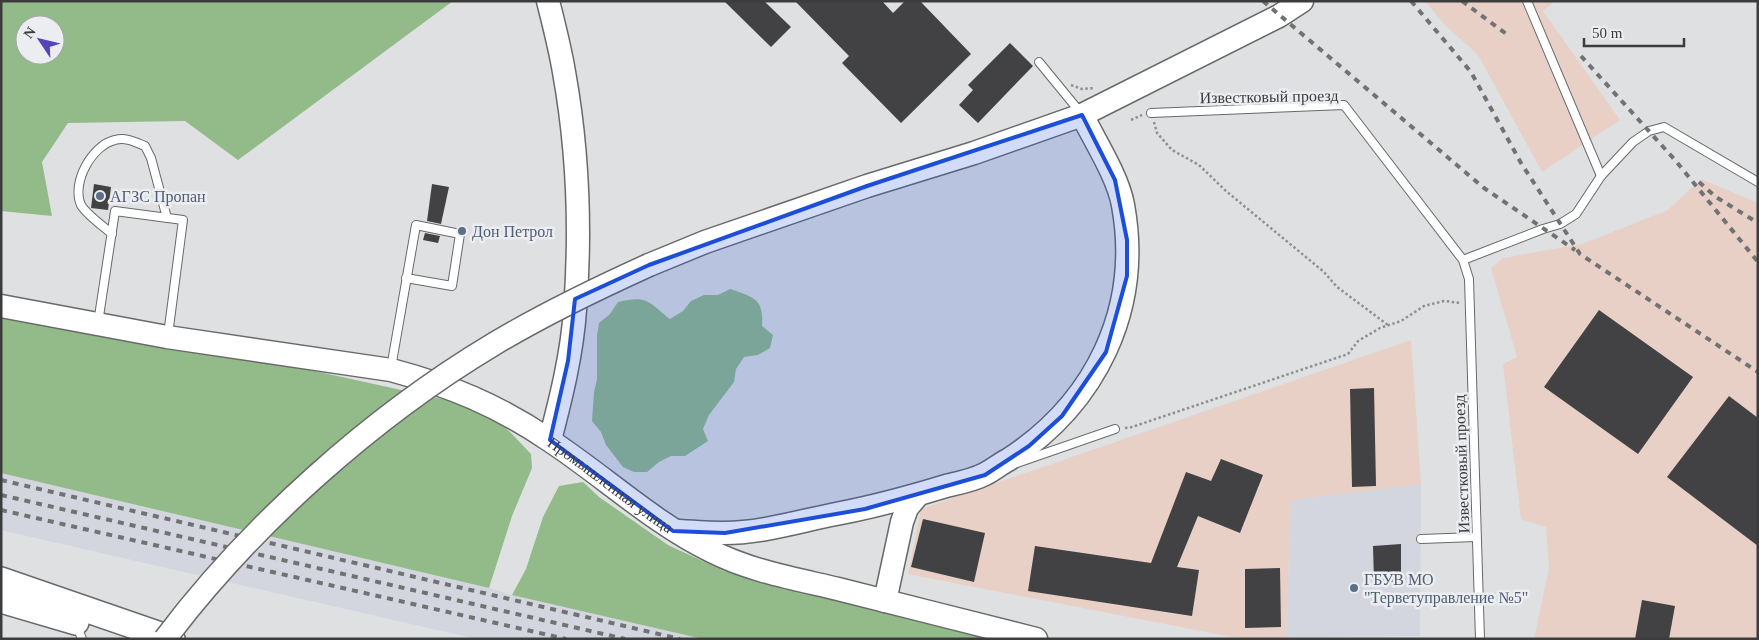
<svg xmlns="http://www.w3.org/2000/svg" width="1759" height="640" font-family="Georgia,serif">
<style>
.built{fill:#d3d5df}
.industrial{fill:#e8d0c6}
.green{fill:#92bb89;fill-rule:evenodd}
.building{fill:#424144}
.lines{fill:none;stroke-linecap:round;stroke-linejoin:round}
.lane-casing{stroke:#69696c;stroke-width:10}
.secondary-casing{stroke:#69696c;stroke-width:25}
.primary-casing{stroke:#69696c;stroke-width:28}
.path{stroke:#909092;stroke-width:2.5;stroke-dasharray:2.5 2.5;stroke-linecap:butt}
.lane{stroke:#fff;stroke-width:8}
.secondary{stroke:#fff;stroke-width:22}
.primary{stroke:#fff;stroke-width:25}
.rail{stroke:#717273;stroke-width:4;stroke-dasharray:6 6;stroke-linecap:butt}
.secondary-bridge-casing{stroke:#69696c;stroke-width:25;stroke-linecap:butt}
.secondary-bridge{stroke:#fff;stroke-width:22}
.marked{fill:#1d4ed8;fill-opacity:0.2;stroke:#1d4ed8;stroke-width:4;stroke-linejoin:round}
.service-dot{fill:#5c6f8a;stroke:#ecedf0;stroke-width:2}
.labels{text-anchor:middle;stroke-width:5;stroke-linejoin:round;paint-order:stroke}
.street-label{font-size:16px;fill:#3c3c3d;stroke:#ecedf0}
.service-label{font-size:16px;fill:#4e5e75;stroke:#ecedf0;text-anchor:start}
</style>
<rect width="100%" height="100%" fill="#dfe0e2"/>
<g class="built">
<path d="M1 473 489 588 512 595 703 639H477L1 530Z"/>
<path d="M1421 484 1420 636 1286 637 1291 500Z"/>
</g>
<g class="industrial">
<path d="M1425 1H1555L1543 11 1620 120 1542 172 1478 55 1444 24Z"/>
<path d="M1701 179 1758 203V639H1534L1549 568 1546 527 1521 519 1503 364 1517 357 1491 268 1503 258 1582 244 1668 210Z"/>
<path d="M1411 340 1421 484 1291 500 1286 639H1242L908 574 921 509Z"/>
</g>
<g class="green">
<path d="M1 1H453L238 160 185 121 68 123 42 162 52 216 1 211ZM25 25H55V55H25Z"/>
<path d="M730 289C754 297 764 299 762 326L773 335 770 348 758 355 744 357 736 369 734 382 709 415 703 429 708 441 685 456H671L659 462 647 472H634L623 467 606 445 601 432 592 421 594 392 597 379V336L599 323 610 314 618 302C648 295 648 302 670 319L683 311 691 301 704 295H718Z"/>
<path d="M1 315 269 361 465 404 494 418 511 433 531 454 532 468 512 516 489 588 1 473Z"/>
<path d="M583 482 599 497 668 545 724 571 999 639H703L512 595 526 569 543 517 559 486Z"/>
</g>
<g class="building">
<path d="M724 1H764L791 27 771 47Z"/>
<path d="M795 1H882L893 13 905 1H920L971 54 901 123 842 63 849 56Z"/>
<path d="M1010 43 1033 66 978 123 959 105 973 90 968 85Z"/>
<path d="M94 184 111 187 108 210 91 208Z"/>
<path d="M432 184 449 187 441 224 427 221Z"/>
<path d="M425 233 440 236 438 243 423 240Z"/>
<path d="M1599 310 1693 377 1638 454 1544 387Z"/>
<path d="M1374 388 1376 486 1352 487 1350 389Z"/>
<path d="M1729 396 1758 418V546L1667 477Z"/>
<path d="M1221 459 1263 475 1240 533 1198 516 1177 567 1199 570 1192 616 1028 591 1035 546 1151 563 1186 472 1211 481Z"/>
<path d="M923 519 985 533 974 582 911 567Z"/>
<path d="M1401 544V582H1374L1373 546Z"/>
<path d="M1280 568 1281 627 1245 628V569Z"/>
<path d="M1642 600 1675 606 1669 639H1635Z"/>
</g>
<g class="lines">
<defs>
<g id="lane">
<path d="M1527 1 1601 176"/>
<path d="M1039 62 1080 112"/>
<path d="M1151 113 1344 105 1463 260 1469 279 1480 639"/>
<path d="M112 234C104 227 86 214 81 205 71 183 92 145 115 140 126 137 135 142 145 146L151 158 167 218"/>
<path d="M1463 260 1543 229 1560 224 1576 214 1601 176 1633 142 1649 131 1664 127 1758 182"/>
<path d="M98 323 115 211 183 220 168 335"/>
<path d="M391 368 416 225 460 234 452 286 406 278"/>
<path d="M1017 463 1115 429"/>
<path d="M1421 539 1476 537"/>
<path d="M77 626 82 639"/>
</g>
<g id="secondary">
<path d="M548 1C554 25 560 48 564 72 578 150 581 231 575 310 572 354 561 398 550 440"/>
<path d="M649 265 705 242 867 186 974 153 1082 115 1279 16 1302 1"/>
<path id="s1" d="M1 306 167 337 391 370C451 386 497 405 549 440 604 476 652 522 711 551 750 571 796 579 838 589 904 606 970 622 1036 639"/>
<path d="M679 531C694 532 709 533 724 533 762 533 800 521 836 514 873 507 910 497 946 486 959 483 974 480 985 474 993 470 1000 464 1008 460 1096 403 1142 309 1123 205 1118 177 1095 141 1082 115"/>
<path d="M885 601 902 522 907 508 918 495"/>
</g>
<g id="primary">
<path d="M1 580 172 639"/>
<path d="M1 600 76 622"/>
</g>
</defs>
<use href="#lane" class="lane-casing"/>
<use href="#secondary" class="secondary-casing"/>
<use href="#primary" class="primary-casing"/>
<g class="path">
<path d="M1071 85 1082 89 1095 88"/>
<path d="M1131 120 1142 115"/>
<path d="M1154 122 1157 133 1172 150 1199 165 1226 191 1324 272 1337 287 1388 325"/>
<path d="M1125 428 1132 427 1348 354 1358 341 1380 328 1401 321 1424 306 1444 301 1461 303"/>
</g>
<use href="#lane" class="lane"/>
<use href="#secondary" class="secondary"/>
<use href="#primary" class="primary"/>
<g class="rail">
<path d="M1263 1 1484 188 1575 250"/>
<path d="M1411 1 1471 72 1521 163 1580 254 1758 372"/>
<path d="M1462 1 1509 36"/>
<path d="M1581 56 1675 160 1758 262"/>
<path d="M1699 182 1716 197 1758 223"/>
<path d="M1 480 680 639"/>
<path d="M1 495 625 639"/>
<path d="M1 510 566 639"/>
</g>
<defs>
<path id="secondary-bridge" d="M165 639C251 525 372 417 494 344 544 314 596 289 649 265"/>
</defs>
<use href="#secondary-bridge" class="secondary-bridge-casing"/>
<use href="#secondary-bridge" class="secondary-bridge"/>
</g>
<path class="marked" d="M1082 115 1115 180 1127 240V276L1106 352 1062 416 1029 446 985 475 865 509 725 533 673 531 550 440 568 361 575 299 649 265 867 186Z"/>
<g class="service-dot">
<circle cx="100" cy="196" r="5"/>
<circle cx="462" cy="231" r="5"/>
<circle cx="1354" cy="588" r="5"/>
</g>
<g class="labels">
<g class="street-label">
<text transform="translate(1269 96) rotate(-1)" y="6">Известковый проезд</text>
<text transform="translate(1461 464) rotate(-92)" y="6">Известковый проезд</text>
<text dy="6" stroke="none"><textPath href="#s1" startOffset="645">Промышленная улица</textPath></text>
</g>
<g class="service-label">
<text x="110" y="202">АГЗС Пропан</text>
<text x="472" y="237">Дон Петрол</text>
<text x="1364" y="585">ГБУВ МО<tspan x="1364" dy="18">"Терветуправление №5"</tspan></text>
</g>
</g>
<rect width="1759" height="640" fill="none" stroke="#3c3c3d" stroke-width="5"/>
<g transform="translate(40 40) rotate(305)"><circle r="24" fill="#ecedf0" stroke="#a6a6a8"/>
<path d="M0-4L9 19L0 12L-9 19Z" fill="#5642ba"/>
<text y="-8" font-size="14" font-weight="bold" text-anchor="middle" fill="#3c3c3d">N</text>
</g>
<path d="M1584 38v8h100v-8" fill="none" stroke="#3c3c3d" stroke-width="2.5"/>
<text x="1592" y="38" font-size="15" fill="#3c3c3d" stroke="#ecedf0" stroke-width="4" paint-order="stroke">50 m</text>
</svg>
